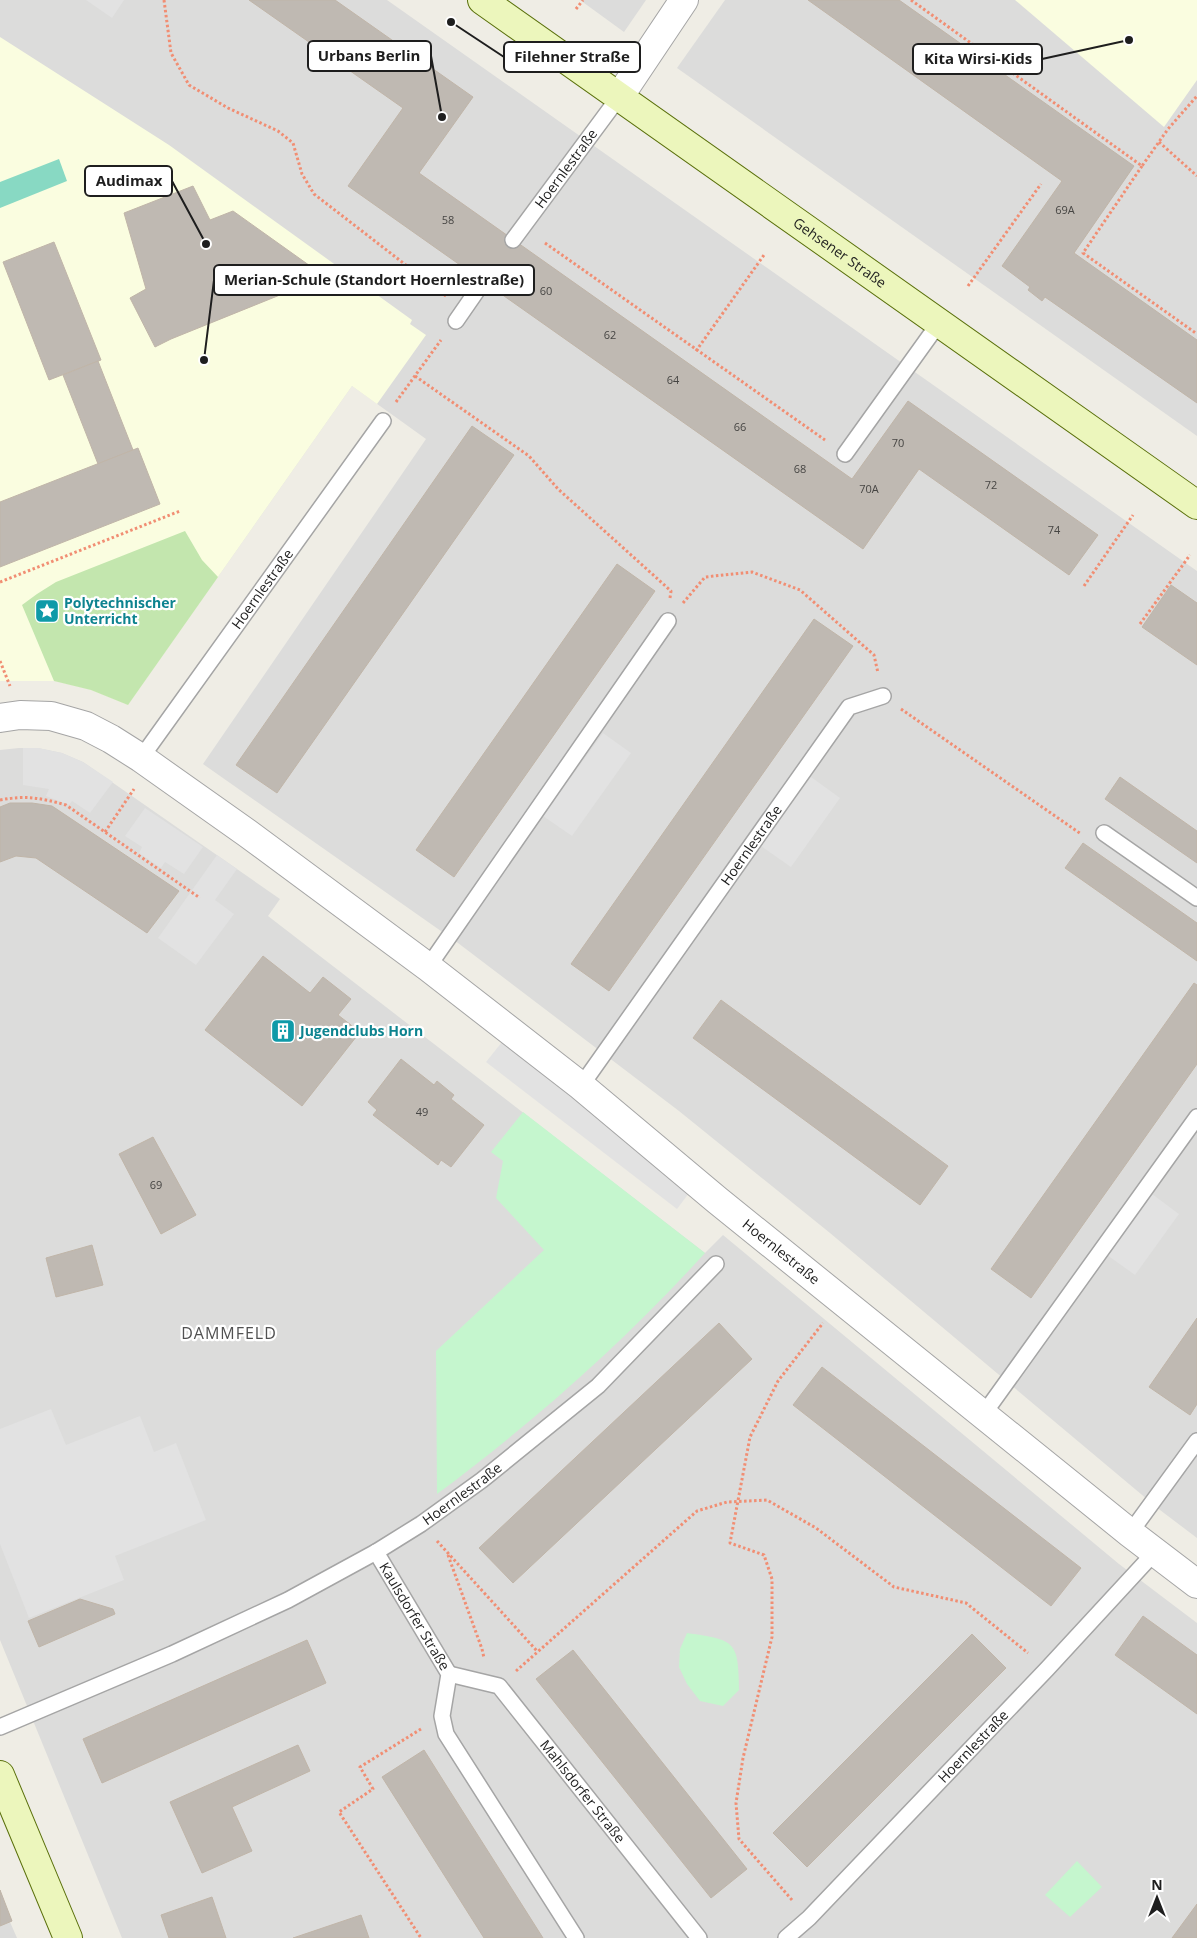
<svg xmlns="http://www.w3.org/2000/svg" width="1197" height="1938" font-family="'Open Sans',sans-serif">
<style>
.residential{fill:#dcdcdb}
.education{fill:#fafde0}
.grass{fill:#c3e6ae}
.park{fill:#c5f6ce}
.pitch{fill:#88d9c3}
.parking{fill:#e2e2e2}
.building{fill:#bfb9b2;stroke:#c0b5a8}
.lines{fill:none;stroke-linecap:round;stroke-linejoin:round}
.lane-casing{stroke:#a5a5a5;stroke-width:18}
.street-casing{stroke:#a5a5a5;stroke-width:30}
.secondary-casing{stroke:#5a700b;stroke-width:30}
.path{stroke:#f18e73;stroke-width:3;stroke-dasharray:2.5 2.5;stroke-linecap:butt}
.lane{stroke:#fff;stroke-width:15}
.street{stroke:#fff;stroke-width:28}
.secondary{stroke:#ecf6bc;stroke-width:28}
.labels{text-anchor:middle;stroke-width:4.5;stroke-linejoin:round;paint-order:stroke}
.number-label{font-size:11px;fill:#464543}
.street-label{font-size:14px;fill:#1e1e1e;stroke:#fff}
.culture-label{font-size:14px;font-weight:bold;fill:#0d838f;stroke:#fff;text-anchor:start}
.quarter-label{font-size:16px;letter-spacing:1px;fill:#515151;stroke:#fff}
.leader{fill:none;stroke:#1e1e1e;stroke-width:2}
.callout-dot{fill:#1e1e1e;stroke:#fff;stroke-width:2}
.callout{fill:#fff;stroke:#1e1e1e;stroke-width:2}
.callout-label{font-size:15px;text-anchor:middle;font-weight:bold;fill:#1e1e1e}
</style>
<rect width="100%" height="100%" fill="#efede5"/>
<g class="residential">
<path d="M0 0H387L1197 571V1538L1160 1510 830 1233 679 1111 458 943 203 764 426 439 401 421 352 386 128 705 91 690 54 681H0Z"/>
<path d="M580 0H646L624 32Z"/>
<path d="M725 0H1197V436L677 68Z"/>
<path d="M19 748H38L62 753 83 762 280 899 268 916 705 1253 723 1235 1119 1564 1197 1623V1938H122L0 1640V750Z"/>
<path d="M0 1890 12 1921 10 1922 17 1938H0Z"/>
</g>
<g class="education">
<path d="M1015 0H1197V80L1164 127Z"/>
<path d="M0 37 169 145 412 320 410 324 426 335 377 404 352 386 128 705 91 690 54 681H0Z"/>
</g>
<path class="grass" d="M185 531 202 560 218 577 128 705 91 690 54 681 22 605 37 594 56 582Z"/>
<g class="park">
<path d="M523 1112 705 1253C624 1342 534 1422 437 1494L436 1351 544 1250 496 1198 503 1161 491 1152Z"/>
<path d="M687 1633C736 1640 738 1641 739 1690L723 1706 700 1701 687 1684 679 1667 680 1649Z"/>
<path d="M1077 1861 1102 1887 1070 1917 1045 1895Z"/>
</g>
<path class="pitch" d="M59 159 67 181 0 208V182Z"/>
<g class="parking">
<path d="M86 0H124L112 18Z"/>
<path d="M603 733 631 753 572 836 543 816Z"/>
<path d="M23 748H38L62 753 83 762 113 782 90 813 72 801 69 805 46 796 49 789 23 785Z"/>
<path d="M811 777 840 798 791 867 761 846Z"/>
<path d="M145 808 203 847 184 874 165 862 161 868 139 853 142 847 125 836Z"/>
<path d="M217 855 237 869 215 900 234 914 196 965 158 938Z"/>
<path d="M502 1042 692 1189 677 1209 486 1062Z"/>
<path d="M1152 1194 1179 1214 1135 1275 1107 1255Z"/>
<path d="M51 1409 66 1445 140 1416 154 1452 176 1443 206 1520 115 1556 124 1580 29 1618 0 1544V1429Z"/>
</g>
<g class="building">
<path d="M249 0H335L473 97 419 173 852 479 908 401 1098 535 1069 575 919 469 863 549 348 186 403 108Z"/>
<path d="M808 0H899L1134 166 1074 253 1197 340V403L1045 297 1042 301 1028 290 1030 287 1002 266 1062 181Z"/>
<path d="M193 186 210 220 233 211 313 268 317 280 171 339 155 347 130 298 146 289 124 213Z"/>
<path d="M54 242 101 360 49 380 3 262Z"/>
<path d="M98 361 133 450 98 464 63 375Z"/>
<path d="M472 426 514 455 277 793 236 765Z"/>
<path d="M138 448 160 504 0 567V502Z"/>
<path d="M617 564 655 591 454 877 416 850Z"/>
<path d="M1171 585 1197 603V665L1142 627Z"/>
<path d="M814 619 853 646 609 991 571 964Z"/>
<path d="M1120 777 1197 831V863L1105 799Z"/>
<path d="M10 803H32L52 806 179 891 147 933 36 858 16 856 0 862V807Z"/>
<path d="M1083 843 1197 923V961L1065 868Z"/>
<path d="M263 956 310 993 323 977 351 999 338 1015 360 1032 302 1106 205 1030Z"/>
<path d="M1194 983 1197 985V1064L1031 1298 991 1269Z"/>
<path d="M721 1000 948 1166 920 1205 693 1038Z"/>
<path d="M401 1059 434 1085 437 1081 454 1095 451 1099 484 1125 451 1167 441 1160 438 1165 373 1115 377 1110 368 1102Z"/>
<path d="M153 1137 196 1215 161 1234 119 1154Z"/>
<path d="M92 1245 103 1285 56 1297 46 1258Z"/>
<path d="M1197 1318V1404L1190 1415 1149 1387Z"/>
<path d="M719 1323 752 1359 513 1583 479 1548Z"/>
<path d="M822 1367 1081 1568 1051 1606 793 1405Z"/>
<path d="M80 1599 113 1609 115 1614 39 1647 28 1621Z"/>
<path d="M1143 1616 1197 1655V1714L1115 1655Z"/>
<path d="M972 1634 1006 1668 807 1867 773 1833Z"/>
<path d="M307 1640 326 1683 102 1783 83 1739Z"/>
<path d="M573 1650 747 1869 711 1898 536 1679Z"/>
<path d="M298 1745 310 1771 232 1807 252 1851 202 1873 170 1802Z"/>
<path d="M424 1750 446 1785 543 1938H484L382 1777Z"/>
<path d="M0 1890 12 1921 0 1926Z"/>
<path d="M212 1897 226 1938H169L161 1915Z"/>
<path d="M1197 1904V1938H1172Z"/>
<path d="M361 1915 369 1938H293Z"/>
</g>
<g class="lines">
<defs>
<g id="lane">
<path id="s1" d="M513 240 619 97"/>
<path d="M456 321 483 282"/>
<path d="M845 454 939 323"/>
<path id="s2" d="M141 758 383 421"/>
<path d="M1104 833 1197 898"/>
<path d="M428 967 668 621"/>
<path id="s3" d="M581 1086 849 707 883 696"/>
<path d="M983 1415 1197 1117"/>
<path d="M1130 1533 1197 1441"/>
<path id="s4" d="M376 1552 449 1674 442 1716 446 1734 576 1938"/>
<path id="s5" d="M449 1674 499 1686 699 1938"/>
<path id="s6" d="M0 1727 172 1654 288 1600 376 1552 421 1524 482 1480 598 1386 716 1264"/>
<path id="s7" d="M786 1938 809 1918 1047 1669 1155 1552"/>
</g>
<g id="street">
<path d="M619 97 684 0"/>
<path id="s8" d="M0 718 20 715 51 716 86 726 111 739 141 758 247 833 428 967 581 1086 717 1200 1130 1533 1197 1584"/>
</g>
<g id="secondary">
<path id="s9" d="M482 0 1197 505"/>
<path d="M0 1775 68 1938"/>
</g>
</defs>
<use href="#lane" class="lane-casing"/>
<use href="#street" class="street-casing"/>
<use href="#secondary" class="secondary-casing"/>
<g class="path">
<path d="M164 0 171 53 189 85 228 108 278 131 293 143 302 174 314 194 446 296"/>
<path d="M911 0 1142 166 1168 129 1197 96"/>
<path d="M576 9 583 0"/>
<path d="M1159 142 1197 176"/>
<path d="M1142 166 1083 253 1197 334"/>
<path d="M545 243 825 440"/>
<path d="M968 286 1041 184"/>
<path d="M696 351 764 255"/>
<path d="M415 376 529 456 558 489 671 591 670 598"/>
<path d="M396 402 441 340"/>
<path d="M0 582 180 511"/>
<path d="M1084 586 1133 515"/>
<path d="M683 603 705 577 752 572 800 590 874 655 878 673"/>
<path d="M1140 624 1190 555"/>
<path d="M0 661 10 686"/>
<path d="M901 709 1081 834"/>
<path d="M0 800C26 795 41 798 66 805L200 898"/>
<path d="M105 832 134 789"/>
<path d="M437 1541 537 1651"/>
<path d="M448 1555 482 1649 484 1658"/>
<path d="M516 1671 697 1511 727 1502 767 1500 816 1528 894 1587 966 1603 1028 1653"/>
<path d="M421 1729 360 1767 373 1789 339 1812 421 1938"/>
<path d="M792 1900 739 1839 736 1803 743 1758 772 1637V1579L764 1555 730 1543 750 1437 778 1381 823 1323"/>
</g>
<use href="#lane" class="lane"/>
<use href="#street" class="street"/>
<use href="#secondary" class="secondary"/>
</g>
<defs>
<symbol id="sight-square" viewBox="-11 -11 22 22"><rect x="-9" y="-9" width="18" height="18" rx="4" fill="#0f9aa8" stroke="#fff"/><path d="M0-6L1.8-2.2L6-1.7L2.9 1.2L3.7 5.4L0 3.3L-3.7 5.4L-2.9 1.2L-6-1.7L-1.8-2.2Z" fill="#fff"/></symbol>
<symbol id="building-square" viewBox="-11 -11 22 22"><rect x="-9" y="-9" width="18" height="18" rx="4" fill="#0f9aa8" stroke="#fff"/><path d="M-4-6H4V6H1V3H-1V6H-4ZM-2.5-4.3h1.7v1.8h-1.7ZM.8-4.3h1.7v1.8H.8ZM-2.5-1h1.7V.8h-1.7ZM.8-1h1.7V.8H.8Z" fill="#fff"/></symbol>
</defs>
<g fill-rule="evenodd">
<use href="#sight-square" x="33" y="597" width="28" height="28"/>
<use href="#building-square" x="269" y="1017" width="28" height="28"/>
</g>
<g class="labels">
<g class="number-label">
<text x="1065" y="214">69A</text>
<text x="448" y="224">58</text>
<text x="546" y="295">60</text>
<text x="610" y="339">62</text>
<text x="673" y="384">64</text>
<text x="740" y="431">66</text>
<text x="898" y="447">70</text>
<text x="800" y="473">68</text>
<text x="991" y="489">72</text>
<text x="869" y="493">70A</text>
<text x="1054" y="534">74</text>
<text x="422" y="1116">49</text>
<text x="156" y="1189">69</text>
</g>
<g class="street-label">
<text dy="5" stroke="none"><textPath href="#s1" startOffset="89">Hoernlestraße</textPath></text>
<text dy="5" stroke="none"><textPath href="#s9" startOffset="438">Gehsener Straße</textPath></text>
<text dy="5" stroke="none"><textPath href="#s2" startOffset="208">Hoernlestraße</textPath></text>
<text dy="5" stroke="none"><textPath href="#s3" startOffset="295">Hoernlestraße</textPath></text>
<text dy="5" stroke="none"><textPath href="#s8" startOffset="960">Hoernlestraße</textPath></text>
<text dy="5" stroke="none"><textPath href="#s6" startOffset="519">Hoernlestraße</textPath></text>
<text dy="5" stroke="none"><textPath href="#s4" startOffset="75">Kaulsdorfer Straße</textPath></text>
<text dy="5" stroke="none"><textPath href="#s7" startOffset="268">Hoernlestraße</textPath></text>
<text dy="5" stroke="none"><textPath href="#s5" startOffset="186">Mahlsdorfer Straße</textPath></text>
</g>
<g class="culture-label">
<text x="64" y="608">Polytechnischer<tspan x="64" dy="16">Unterricht</tspan></text>
<text x="300" y="1036">Jugendclubs Horn</text>
</g>
<g class="quarter-label">
<text x="229" y="1339">DAMMFELD</text>
</g>
</g>
<path class="leader" d="M442 117L431 56M451 22L504 57M1129 40L1042 59M206 244L172 181M204 360L214 280"/>
<g class="callout-dot">
<circle cx="442" cy="117" r="5"/>
<circle cx="451" cy="22" r="5"/>
<circle cx="1129" cy="40" r="5"/>
<circle cx="206" cy="244" r="5"/>
<circle cx="204" cy="360" r="5"/>
</g>
<g class="callout">
<rect x="308" y="41" width="123" height="30" rx="5"/>
<rect x="504" y="42" width="136" height="30" rx="5"/>
<rect x="913" y="44" width="129" height="30" rx="5"/>
<rect x="85" y="166" width="87" height="30" rx="5"/>
<rect x="214" y="265" width="320" height="30" rx="5"/>
</g>
<g class="callout-label">
<text x="369" y="61">Urbans Berlin</text>
<text x="572" y="62">Filehner Straße</text>
<text x="978" y="64">Kita Wirsi-Kids</text>
<text x="129" y="186">Audimax</text>
<text x="374" y="285">Merian-Schule (Standort Hoernlestraße)</text>
</g>
<g transform="translate(1157 1898)" stroke="#ffffff" stroke-width="4" paint-order="stroke">
<path d="M0-4L9 19L0 12L-9 19Z" fill="#1e1e1e"/>
<text y="-8" font-size="14" font-weight="bold" text-anchor="middle" fill="#1e1e1e">N</text>
</g>
</svg>
